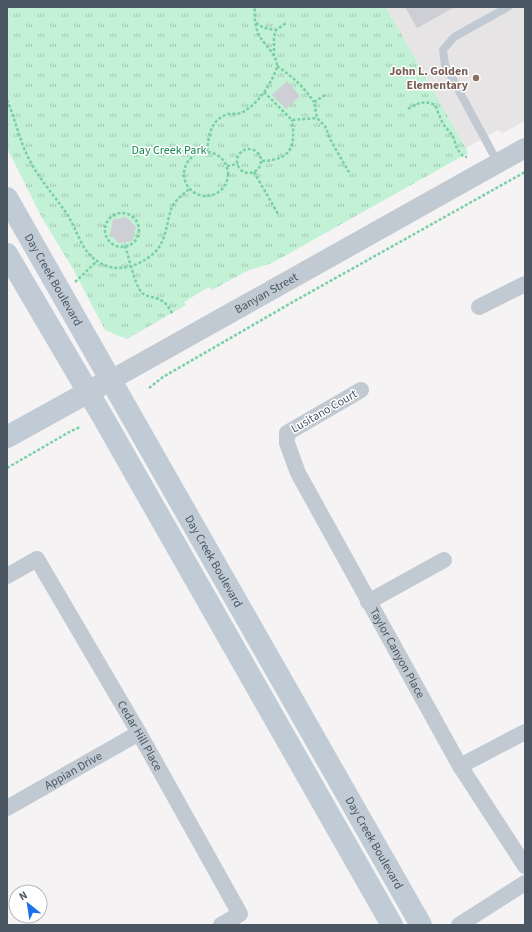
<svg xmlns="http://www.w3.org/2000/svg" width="532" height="932" font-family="'Source Sans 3',sans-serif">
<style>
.education{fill:#e6e4e5}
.park{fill:url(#park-tufts)}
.building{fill:#cdcfd5}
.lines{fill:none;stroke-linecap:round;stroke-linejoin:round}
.path{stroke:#7ad0a6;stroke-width:2.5;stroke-dasharray:3 2;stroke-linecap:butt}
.service{stroke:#c1cad2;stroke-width:8}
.minor{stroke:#c1cad2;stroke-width:16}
.tertiary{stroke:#c1cad2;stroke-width:20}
.secondary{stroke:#c1cbd6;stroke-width:22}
.education-dot{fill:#8d6e63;stroke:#fff;stroke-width:1.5}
.labels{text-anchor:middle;stroke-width:3;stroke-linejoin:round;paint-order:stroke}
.education-label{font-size:12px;font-weight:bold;fill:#785e54;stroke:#fff;text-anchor:end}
.park-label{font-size:12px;fill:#17864f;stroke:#fff}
.street-label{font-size:12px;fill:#4a5661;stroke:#fff}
</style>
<defs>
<pattern id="park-tufts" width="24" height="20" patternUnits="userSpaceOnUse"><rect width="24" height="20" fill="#c3f1d5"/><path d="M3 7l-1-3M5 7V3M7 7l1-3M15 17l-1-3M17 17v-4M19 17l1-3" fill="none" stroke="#a0c6b0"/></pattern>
</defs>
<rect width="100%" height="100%" fill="#f5f3f3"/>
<path class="education" d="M386 7H525V121L503 133 498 130 466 148Z"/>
<path class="park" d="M7 7H386L466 148 468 153 272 263 249 270 212 290 209 287 184 302 186 305 127 339 105 330 73 269 41 216 7 148Z"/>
<g class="building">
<path d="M405 7H455L417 28Z"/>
<path d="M287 81 300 96 286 109 272 95Z"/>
<path d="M126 217 136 227 132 241 119 243 110 234 113 220Z"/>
</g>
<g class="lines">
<g class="path">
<path d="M256 23 264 28 276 30"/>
<path d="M274 56V37L276 30 286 23"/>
<path d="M277 66C293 77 303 86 314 102"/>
<path d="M264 92 292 120 317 118"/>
<path d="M325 95 314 102 317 118 325 126 330 139 350 174"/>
<path d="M7 100C15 118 19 139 28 157 38 178 54 195 67 214 73 224 77 234 82 244 99 274 129 274 153 254 167 242 166 222 172 207 175 200 184 194 189 189"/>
<path d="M408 109C417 103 424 100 435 105L443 124 453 136 457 149 463 156 467 157"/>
<circle cx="249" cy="161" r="12"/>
<path d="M207 151C209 135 210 120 228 114 233 113 239 115 243 112 257 104 267 90 274 75 275 72 277 69 277 66 277 55 265 45 260 37 255 28 254 17 255 7"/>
<circle cx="206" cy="174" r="22"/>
<path d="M262 161C291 160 296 147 292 120"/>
<path d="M227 166 238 164"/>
<path d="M254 172 278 214"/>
<circle cx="122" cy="230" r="17"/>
<path d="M125 246C129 257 135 286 142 293 146 296 151 297 156 298 165 301 169 307 173 315"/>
<path d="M75 282 96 262"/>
<path d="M149 388 163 377 291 303 525 172"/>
<path d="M7 468 71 431 80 427"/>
</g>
<path class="service" d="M498 163 445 65 443 50 454 37 508 7"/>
<g class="minor">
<path d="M479 307 525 284"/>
<path id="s1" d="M361 390 287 433V443L298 473 460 766 525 866"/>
<path id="s2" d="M7 576 37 559 139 733 240 914 221 925"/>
<path d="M368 602 444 560"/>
<path d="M460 766 525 732"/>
<path id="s3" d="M7 808 139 733"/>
<path d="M459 925 525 883"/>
</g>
<path class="tertiary" id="s4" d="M111 380 525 148"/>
<g class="secondary">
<path id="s5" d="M7 198 421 925"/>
<path d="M7 254 104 419 392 925"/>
<path d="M7 437 101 385"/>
</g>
</g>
<circle class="education-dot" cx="476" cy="78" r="4"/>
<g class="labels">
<g class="education-label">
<text x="468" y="75">John L. Golden<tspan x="468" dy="14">Elementary</tspan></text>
</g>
<g class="park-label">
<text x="169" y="154">Day Creek Park</text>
</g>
<g class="street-label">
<text dy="4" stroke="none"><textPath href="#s5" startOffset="94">Day Creek Boulevard</textPath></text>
<text dy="4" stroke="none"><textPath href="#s4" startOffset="178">Banyan Street</textPath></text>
<text transform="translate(324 411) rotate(-30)" y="4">Lusitano Court</text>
<text dy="4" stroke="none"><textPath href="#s5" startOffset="418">Day Creek Boulevard</textPath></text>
<text dy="4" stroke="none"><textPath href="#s1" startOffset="333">Taylor Canyon Place</textPath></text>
<text dy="4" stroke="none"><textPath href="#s2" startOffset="239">Cedar Hill Place</textPath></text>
<text dy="4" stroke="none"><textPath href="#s3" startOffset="76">Appian Drive</textPath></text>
<text dy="4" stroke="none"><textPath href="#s5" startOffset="742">Day Creek Boulevard</textPath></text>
</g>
</g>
<rect width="532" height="932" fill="none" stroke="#4a5661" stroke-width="16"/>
<g transform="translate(28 904) rotate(330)"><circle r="19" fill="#ffffff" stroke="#b7bbc0"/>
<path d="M0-3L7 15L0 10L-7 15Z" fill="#1a73e8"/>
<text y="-6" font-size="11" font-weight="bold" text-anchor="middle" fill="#4a5661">N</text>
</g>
</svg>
